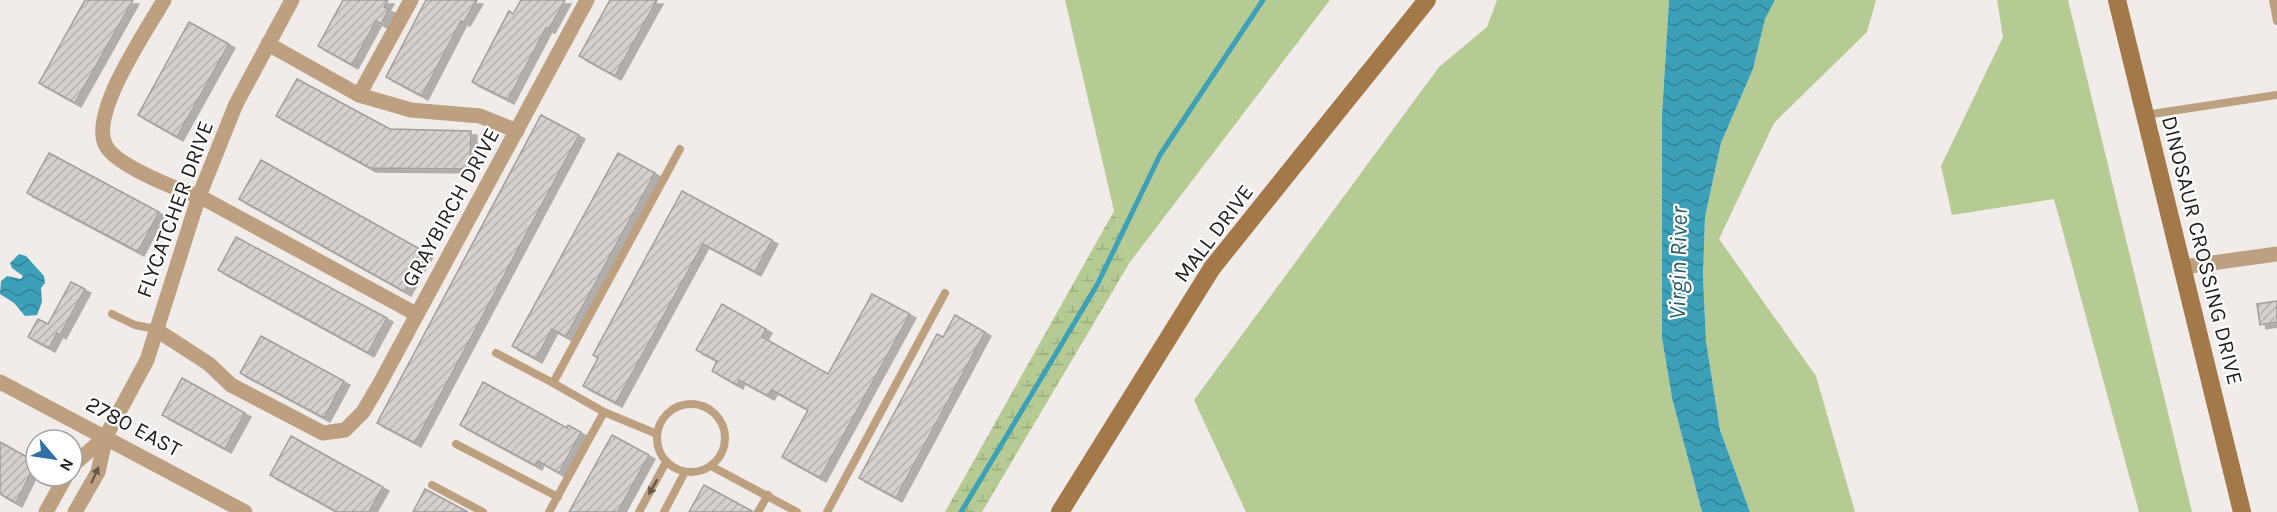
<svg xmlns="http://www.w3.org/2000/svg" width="2277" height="512" font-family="Karla,sans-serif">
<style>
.grass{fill:#b6cb94}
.wetland{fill:url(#wetland-marsh)}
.water{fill:url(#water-waves)}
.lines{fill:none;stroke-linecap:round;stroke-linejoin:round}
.stream{stroke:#3ca0b9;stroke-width:5}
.building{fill:url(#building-hatch);stroke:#a39d9b;stroke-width:1.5;filter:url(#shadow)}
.lane{stroke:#bda080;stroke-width:8}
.street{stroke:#bda080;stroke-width:15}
.secondary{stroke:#a47949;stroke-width:18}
.oneway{fill:#67594a}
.labels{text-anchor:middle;stroke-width:4.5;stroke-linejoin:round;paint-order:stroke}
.street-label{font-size:22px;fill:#211f1d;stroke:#fff}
.water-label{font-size:24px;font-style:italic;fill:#295f6d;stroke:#fff}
</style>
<defs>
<pattern id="wetland-marsh" width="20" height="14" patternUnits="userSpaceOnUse" patternTransform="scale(1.5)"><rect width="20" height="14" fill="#b6cb94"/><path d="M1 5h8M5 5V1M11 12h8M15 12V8" fill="none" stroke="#9cae7f"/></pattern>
<pattern id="water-waves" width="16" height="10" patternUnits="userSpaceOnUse" patternTransform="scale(1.5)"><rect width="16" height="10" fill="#3ca0b9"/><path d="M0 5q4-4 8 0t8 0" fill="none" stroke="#328296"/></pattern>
<pattern id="building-hatch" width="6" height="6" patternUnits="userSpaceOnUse" patternTransform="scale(1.5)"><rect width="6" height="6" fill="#d6d0ce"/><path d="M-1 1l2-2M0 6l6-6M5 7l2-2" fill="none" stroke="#b7b2b0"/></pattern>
<filter id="shadow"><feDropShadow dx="6" dy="4" stdDeviation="0" flood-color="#0004"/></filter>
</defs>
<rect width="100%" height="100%" fill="#f1ece9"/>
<g class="grass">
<path d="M1065 0H1330L1130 262 1114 211Z"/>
<path d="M1497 0H1669L1662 115V338L1672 398 1702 512H1246L1194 400 1439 67 1487 27Z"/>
<path d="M1775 0H1876L1867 32 1774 123 1719 239 1816 376 1855 512H1750L1720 430 1706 341 1703 277 1705 217 1721 143 1753 69 1765 19Z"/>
<path d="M1997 0H2068L2192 512H2139L2054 199 1952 215 1941 166 2003 37Z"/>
</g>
<path class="wetland" d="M1114 211 1130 262 982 512H945Z"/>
<g class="water">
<path d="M1669 0H1775L1765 19 1753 69 1721 143 1705 217 1703 277 1706 341 1720 430 1750 512H1702L1672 398 1662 338V115Z"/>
<path d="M19 254 26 256 44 276 45 283 41 288 42 302 37 315 25 316 14 303 0 294 1 281 7 276 21 279 23 276 12 268 10 263Z"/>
</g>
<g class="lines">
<path class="stream" d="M961 512 1097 285 1160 155 1263 0"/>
</g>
<g class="building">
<path d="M85 0H133L75 103 39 83Z"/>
<path d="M343 0H388L384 7 389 9 381 24 376 21 352 65 318 46Z"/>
<path d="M426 0H477L464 22 461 21 422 96 386 77Z"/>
<path d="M521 0H565L549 29 546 28 508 100 472 82 509 11 513 14Z"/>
<path d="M610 0H657L615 76 579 56Z"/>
<path d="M189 22 229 44 177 137 138 115Z"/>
<path d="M297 79 390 129 471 131 470 169 370 168 276 116Z"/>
<path d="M541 115 579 135 415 443 377 423Z"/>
<path d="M49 153 159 212 138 252 27 193Z"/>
<path d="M618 153 655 173 566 337 552 329 536 359 512 346Z"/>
<path d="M261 160 427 253 405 292 239 199Z"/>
<path d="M682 191 772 240 755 272 703 244 616 403 583 386 598 358 593 355Z"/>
<path d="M236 237 387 318 368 353 218 270Z"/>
<path d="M71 282 85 289 60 335 57 333 49 348 28 337 38 319 48 324Z"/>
<path d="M872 294 910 314 820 478 782 457 808 410 772 390 768 396 739 380 737 385 712 371 717 361 696 350 722 304 766 329 762 337 828 374Z"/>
<path d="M2277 301V322L2260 325 2257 304Z"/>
<path d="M955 315 985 332 896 498 859 478 937 334 943 337Z"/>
<path d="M261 336 344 381 324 418 240 373Z"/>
<path d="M182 378 245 413 225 449 162 415Z"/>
<path d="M483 382 567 428 568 425 581 432 559 473 538 461 536 466 460 425Z"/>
<path d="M612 435 649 455 618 512H569Z"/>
<path d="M291 436 383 487 369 512H337L270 475Z"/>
<path d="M0 442 36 462 16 503 0 494Z"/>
<path d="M704 485 752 511V512H689Z"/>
<path d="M425 489 468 512H413Z"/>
</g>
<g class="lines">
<g class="lane">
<path d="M2273 0 2277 21"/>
<path d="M2145 115 2277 95"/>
<path d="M112 314 135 325 155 329"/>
<path d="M496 353 553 383 680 149"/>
<path d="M553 383 604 412 657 434"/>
<circle cx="691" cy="438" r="34"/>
<path d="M456 444 558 497"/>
<path d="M711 466 797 512"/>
<path d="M432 485 483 512"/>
<path d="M549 512 604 412"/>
<path d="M639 512 666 462"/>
<path d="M664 512 685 472"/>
<path d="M758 512 768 495"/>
<path d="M827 512 945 293"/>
</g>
<g class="street">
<path d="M164 0C147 30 88 115 106 146 117 166 178 190 199 196L416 314"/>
<path d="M268 44 359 95 411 110 480 116 517 131"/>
<path d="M359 95 411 0"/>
<path d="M2183 267 2277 254"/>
<path d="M155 329 209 364 231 385 323 433 345 430 363 412 380 383 587 0"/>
<path d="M0 382 245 512"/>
<path d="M72 466 106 436"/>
<path d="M46 512 66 476"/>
<path d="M75 512 98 472 106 436 147 360 199 196 236 104 292 0"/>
</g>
<g class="secondary">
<path d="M2117 0 2242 512"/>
<path d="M1060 512 1212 268 1427 0"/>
</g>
</g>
<defs><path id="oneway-solid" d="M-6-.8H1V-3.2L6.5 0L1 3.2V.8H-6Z" transform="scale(1.5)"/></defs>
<g class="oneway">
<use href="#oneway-solid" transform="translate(95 475) rotate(-66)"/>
<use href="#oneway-solid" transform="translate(653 487) rotate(119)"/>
</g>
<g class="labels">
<g class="street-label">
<text transform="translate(450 207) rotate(-61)" y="8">GRAYBIRCH DRIVE</text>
<text transform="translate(174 209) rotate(-70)" y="8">FLYCATCHER DRIVE</text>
<text transform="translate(1213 233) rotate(-53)" y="8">MALL DRIVE</text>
<text transform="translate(2203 250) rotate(76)" y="8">DINOSAUR CROSSING DRIVE</text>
<text transform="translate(134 426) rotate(28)" y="8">2780 EAST</text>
</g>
<g class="water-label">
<text transform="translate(1678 263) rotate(-89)" y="8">Virgin River</text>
</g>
</g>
<g transform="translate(54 458) rotate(119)"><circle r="28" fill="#ffffff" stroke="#a6a5a5" stroke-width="1.5"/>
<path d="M0-4.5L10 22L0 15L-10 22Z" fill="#2f70a6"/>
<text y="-9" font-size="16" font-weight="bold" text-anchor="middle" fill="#211f1d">N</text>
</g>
</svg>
